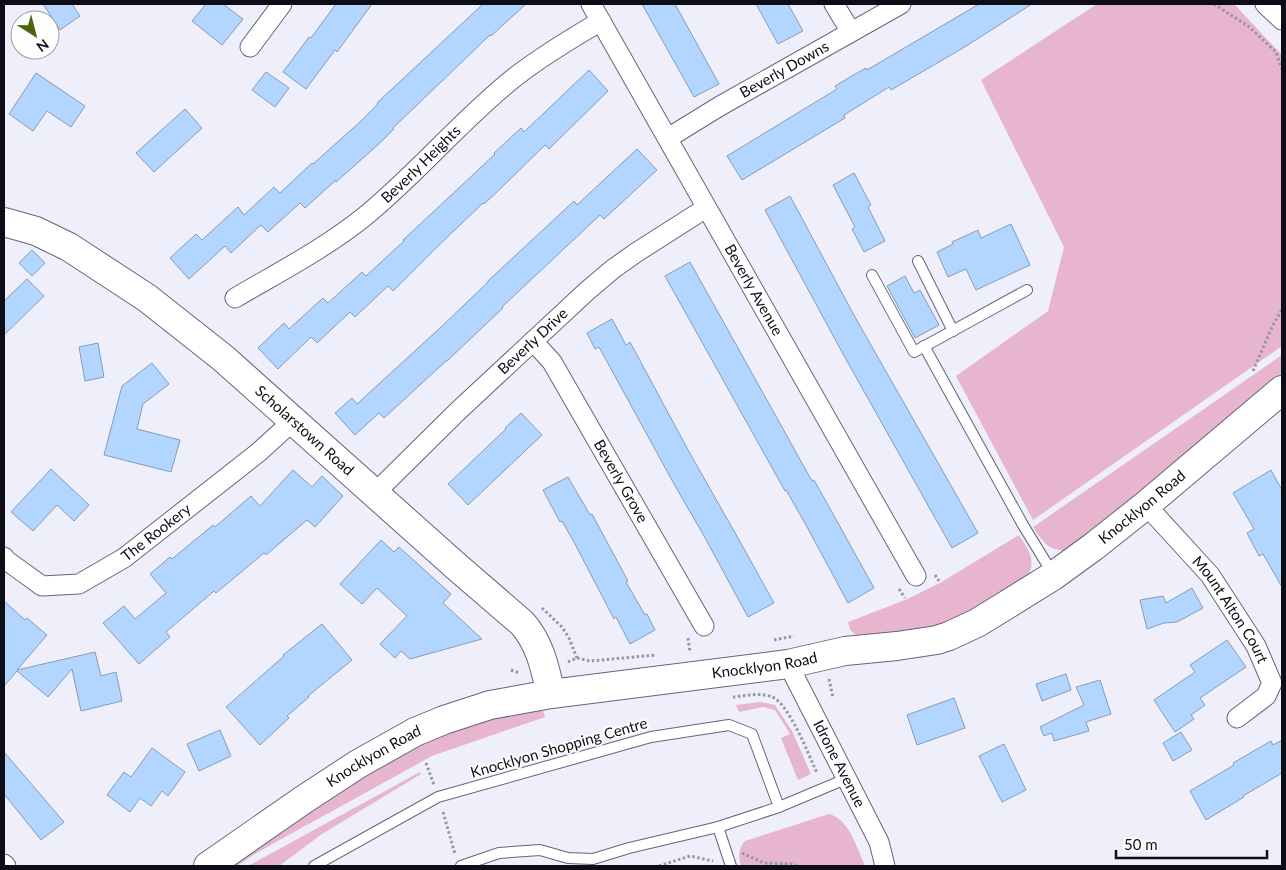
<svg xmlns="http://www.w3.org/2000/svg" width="1286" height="870" font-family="Lato,sans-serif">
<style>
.green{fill:#e7b5cd}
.building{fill:#b2d6ff;stroke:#879cb4}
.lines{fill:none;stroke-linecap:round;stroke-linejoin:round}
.lane-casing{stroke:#63647f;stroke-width:12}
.street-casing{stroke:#63647f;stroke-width:21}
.secondary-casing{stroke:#63647f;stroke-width:30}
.path{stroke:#9797a3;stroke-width:3;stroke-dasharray:2.5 2.5;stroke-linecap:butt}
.lane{stroke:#fff;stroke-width:10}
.street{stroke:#fff;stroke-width:19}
.secondary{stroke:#fff;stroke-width:28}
.labels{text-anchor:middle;stroke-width:4;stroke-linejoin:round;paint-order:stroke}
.street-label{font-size:15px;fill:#0d0d17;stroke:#fefefe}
</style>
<rect width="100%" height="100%" fill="#efeffc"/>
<g class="green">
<path d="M1097 4H1234L1282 55V346L1033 520 956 376 1048 311 1064 247 981 80Z"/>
<path d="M1282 355V376L1213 436 1069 550C1049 552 1044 543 1033 527Z"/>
<path d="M1019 535C1029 551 1037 560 1027 578L953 624 869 638 865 634 856 635 850 630 848 622 905 600 940 583Z"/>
<path d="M761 702 775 705 792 731 811 774 798 780 781 738 790 734 775 710 763 707 739 712 736 705Z"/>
<path d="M543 710 545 717 432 756 258 852 237 866H229L335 791 409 749 450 732 498 717Z"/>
<path d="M420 772 421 774 322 834 279 866H248Z"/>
<path d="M829 814C849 819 856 846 864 863V866H741C738 856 738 849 745 841Z"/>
</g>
<g class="building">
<path d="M43 4H72L80 16 60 30Z"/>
<path d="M206 4H223L243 19 222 45 192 21Z"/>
<path d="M336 4H372L337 52 335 50 306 89 283 72 309 37 311 38Z"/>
<path d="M483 4H526L491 36 490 35 393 128 394 129 381 142 336 182V180L305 208 300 203 268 232 261 225 231 253 225 246 189 279 170 258 196 234 202 240 238 207 244 215 274 187 280 193 312 163 313 164 361 121 378 104 377 103Z"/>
<path d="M642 4H675L719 84 694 97Z"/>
<path d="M756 4H788L803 31 778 44Z"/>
<path d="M979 4H1032L963 48 891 90 889 87 844 115 845 118 742 180 727 156 837 89 835 86 850 77 866 68 867 70Z"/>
<path d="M589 70 608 91 549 149 545 145 497 192 484 204 483 203 435 249 393 291 388 286 355 317 350 312 317 343 311 337 278 369 258 348 284 323 289 329 323 298 328 303 362 272 366 276 404 241 403 240 416 228 477 171 495 154 494 153 521 128 524 132Z"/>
<path d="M266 72 289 88 275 107 252 90Z"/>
<path d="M36 73 85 106 71 127 47 111 33 131 9 114Z"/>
<path d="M185 109 202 128 154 172 136 153Z"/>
<path d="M637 149 657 170 604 219 600 215 502 307 503 308 447 361H446L384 418 379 413 355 435 335 413 352 398 357 404 440 328 488 282V281L574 201 577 205Z"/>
<path d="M854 173 871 205 868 207 885 241 864 252 852 229 855 227 833 185Z"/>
<path d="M790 196 855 317 978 533 952 548 843 354 765 210Z"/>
<path d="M1011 224 1030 265 976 290 966 269 948 277 937 252 953 244 952 242 978 230 981 238Z"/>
<path d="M32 250 45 263 32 276 19 263Z"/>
<path d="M690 262 812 481 814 480 833 514 874 588 848 603 806 525 786 490 785 491 665 276Z"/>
<path d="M905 276 914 293 920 290 939 325 915 338 887 286Z"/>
<path d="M27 279 44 296 4 335V301Z"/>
<path d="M612 319 626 345 630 342 687 448 743 547 774 603 748 617 704 536 674 484 599 347 595 349 587 333Z"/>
<path d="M98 343 104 377 85 381 79 347Z"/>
<path d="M152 363 169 384 143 404 137 429 180 440 171 472 104 455 122 386Z"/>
<path d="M521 413 542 435 468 505 448 484 506 429 505 428Z"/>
<path d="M51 469 89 505 74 521 57 505 33 531 11 512Z"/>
<path d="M293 470 312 487 322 476 343 496 315 527 307 520 266 555 264 553 216 593 214 591 166 632 170 637 139 664 103 623 124 606 135 619 166 593 150 574 170 557 172 559 213 525 215 527 251 496 260 506Z"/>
<path d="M1271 470 1282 490V587L1263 554 1259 556 1247 533 1254 529 1233 493Z"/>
<path d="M568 477 590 515 592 514 628 581 626 582 645 615 647 614 655 630 630 644 616 617 614 619 575 544 562 521 560 522 543 490Z"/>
<path d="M381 540 394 552 399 547 451 594 443 603 482 639 410 659 401 651 395 658 380 644 407 616 377 588 362 604 340 584Z"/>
<path d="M1192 588 1203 608 1177 622 1164 623 1147 629 1140 600 1163 596 1166 603Z"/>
<path d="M4 601 25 620 27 618 47 635 17 670 95 652 101 676 116 672 122 701 81 711 72 669 48 697 17 671 4 686Z"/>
<path d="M322 624 352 660 308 696 309 697 287 716 289 718 260 745 226 707 284 656 283 655Z"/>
<path d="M1227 640 1246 667 1200 698 1205 705 1191 715 1194 719 1175 732 1154 700 1195 672 1190 665Z"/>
<path d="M1066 674 1071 690 1042 701 1036 684Z"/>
<path d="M1100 680 1111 714 1086 722 1089 731 1054 741 1052 733 1044 736 1040 727 1084 705 1076 687Z"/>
<path d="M954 698 965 728 917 745 907 715Z"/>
<path d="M220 730 231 756 199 771 187 744Z"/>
<path d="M1181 732 1192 750 1173 761 1163 743Z"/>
<path d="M1282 740V773L1243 796 1244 797 1206 820 1190 791 1234 765 1233 763 1271 741 1273 745Z"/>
<path d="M1004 744 1026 790 1002 802 979 756Z"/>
<path d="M152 748 185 772 168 796 162 791 151 806 140 798 130 812 107 795 124 772 131 777Z"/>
<path d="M4 752 64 822 41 840 4 794Z"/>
</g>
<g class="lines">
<defs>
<g id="lane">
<path d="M918 261 953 331"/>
<path d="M872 275 914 352 1027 290"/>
<path d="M924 346 1023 525 1053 574"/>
<path d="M314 866 438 797 651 737 729 725 752 734 779 807"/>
<path d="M461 866 499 853 540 850 568 858 593 859 629 848 718 827"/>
<path d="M731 866 718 827 779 807 848 778"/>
</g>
<g id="street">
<path id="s1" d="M591 4 916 576"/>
<path d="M834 4 851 32"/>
<path d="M1265 4 1282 20"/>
<path d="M250 47 282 4"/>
<path id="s2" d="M668 138 720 106 901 4"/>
<path id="s3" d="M235 298C279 272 324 249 364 217 417 174 461 120 515 77 542 56 572 38 601 21"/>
<path id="s4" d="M533 341 552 362 704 626"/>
<path id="s5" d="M375 493 458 411 587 291 613 269 637 252 706 208"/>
<path id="s6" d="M1146 505 1210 575 1256 646 1272 683 1266 696 1237 718"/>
<path id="s7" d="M4 557 6 560 42 586 79 584 124 558 259 452 294 420"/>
<path id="s8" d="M788 664 879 842 885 866"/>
<path d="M4 864 6 866"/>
</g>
<g id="secondary">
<path id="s9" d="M4 222 36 231 69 247 147 298 223 358 457 567 522 623C540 643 545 668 551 694"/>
<path id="s10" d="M208 866 303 800 358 764 415 732 444 720 490 705 551 694 788 664 845 651 897 646 937 640 949 636 977 623 1008 604 1053 576 1093 547 1146 505 1282 390"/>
</g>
</defs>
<use href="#lane" class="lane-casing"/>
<use href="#street" class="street-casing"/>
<use href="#secondary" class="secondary-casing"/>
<g class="path">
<path d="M1214 4 1248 26 1276 52 1282 69"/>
<path d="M1253 371 1271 329 1282 309"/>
<path d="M935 575 939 581"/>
<path d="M899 589 905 598"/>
<path d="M542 608 562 627 569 638 577 658"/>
<path d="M688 638 690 652"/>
<path d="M774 640 794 636"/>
<path d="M568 662 577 658 590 661 656 655"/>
<path d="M511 670 519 673"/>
<path d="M829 679 833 698"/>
<path d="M733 697C745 696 761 692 772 697 789 703 809 756 817 773"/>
<path d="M426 763 434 785"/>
<path d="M443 812 455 854"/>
<path d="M742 853 764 863 792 864 798 866"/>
<path d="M659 866 690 856 713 861"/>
</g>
<use href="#lane" class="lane"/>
<use href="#street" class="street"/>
<use href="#secondary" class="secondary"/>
</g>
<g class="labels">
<g class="street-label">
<text dy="5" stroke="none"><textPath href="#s2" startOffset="135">Beverly Downs</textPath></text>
<text dy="5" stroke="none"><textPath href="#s3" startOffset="230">Beverly Heights</textPath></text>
<text dy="5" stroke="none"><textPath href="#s1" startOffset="329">Beverly Avenue</textPath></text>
<text dy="5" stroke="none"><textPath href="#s5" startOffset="219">Beverly Drive</textPath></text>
<text dy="5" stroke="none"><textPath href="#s9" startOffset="369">Scholarstown Road</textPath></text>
<text dy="5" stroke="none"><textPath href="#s4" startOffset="166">Beverly Grove</textPath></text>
<text dy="5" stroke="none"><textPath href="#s10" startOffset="1024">Knocklyon Road</textPath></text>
<text dy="5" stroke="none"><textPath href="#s7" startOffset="178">The Rookery</textPath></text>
<text dy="5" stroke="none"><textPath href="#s6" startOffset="135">Mount Alton Court</textPath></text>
<text dy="5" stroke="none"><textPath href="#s10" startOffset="604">Knocklyon Road</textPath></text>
<text transform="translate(559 748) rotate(-16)" y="5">Knocklyon Shopping Centre</text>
<text dy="5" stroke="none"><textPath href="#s10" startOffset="199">Knocklyon Road</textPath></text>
<text dy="5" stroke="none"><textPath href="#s8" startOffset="112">Idrone Avenue</textPath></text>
</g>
</g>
<rect width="1286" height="870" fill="none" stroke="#0d0d17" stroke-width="10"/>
<g transform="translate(35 35) rotate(144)"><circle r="24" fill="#fefefe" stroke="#9e9ea2"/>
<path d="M0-4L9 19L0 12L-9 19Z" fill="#4f6410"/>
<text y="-8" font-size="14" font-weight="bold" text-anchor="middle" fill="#0d0d17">N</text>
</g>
<path d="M1116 850v8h151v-8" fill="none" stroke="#0d0d17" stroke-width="2.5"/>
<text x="1124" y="850" font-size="15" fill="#0d0d17" stroke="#fefefe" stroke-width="4" paint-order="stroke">50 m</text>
</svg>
